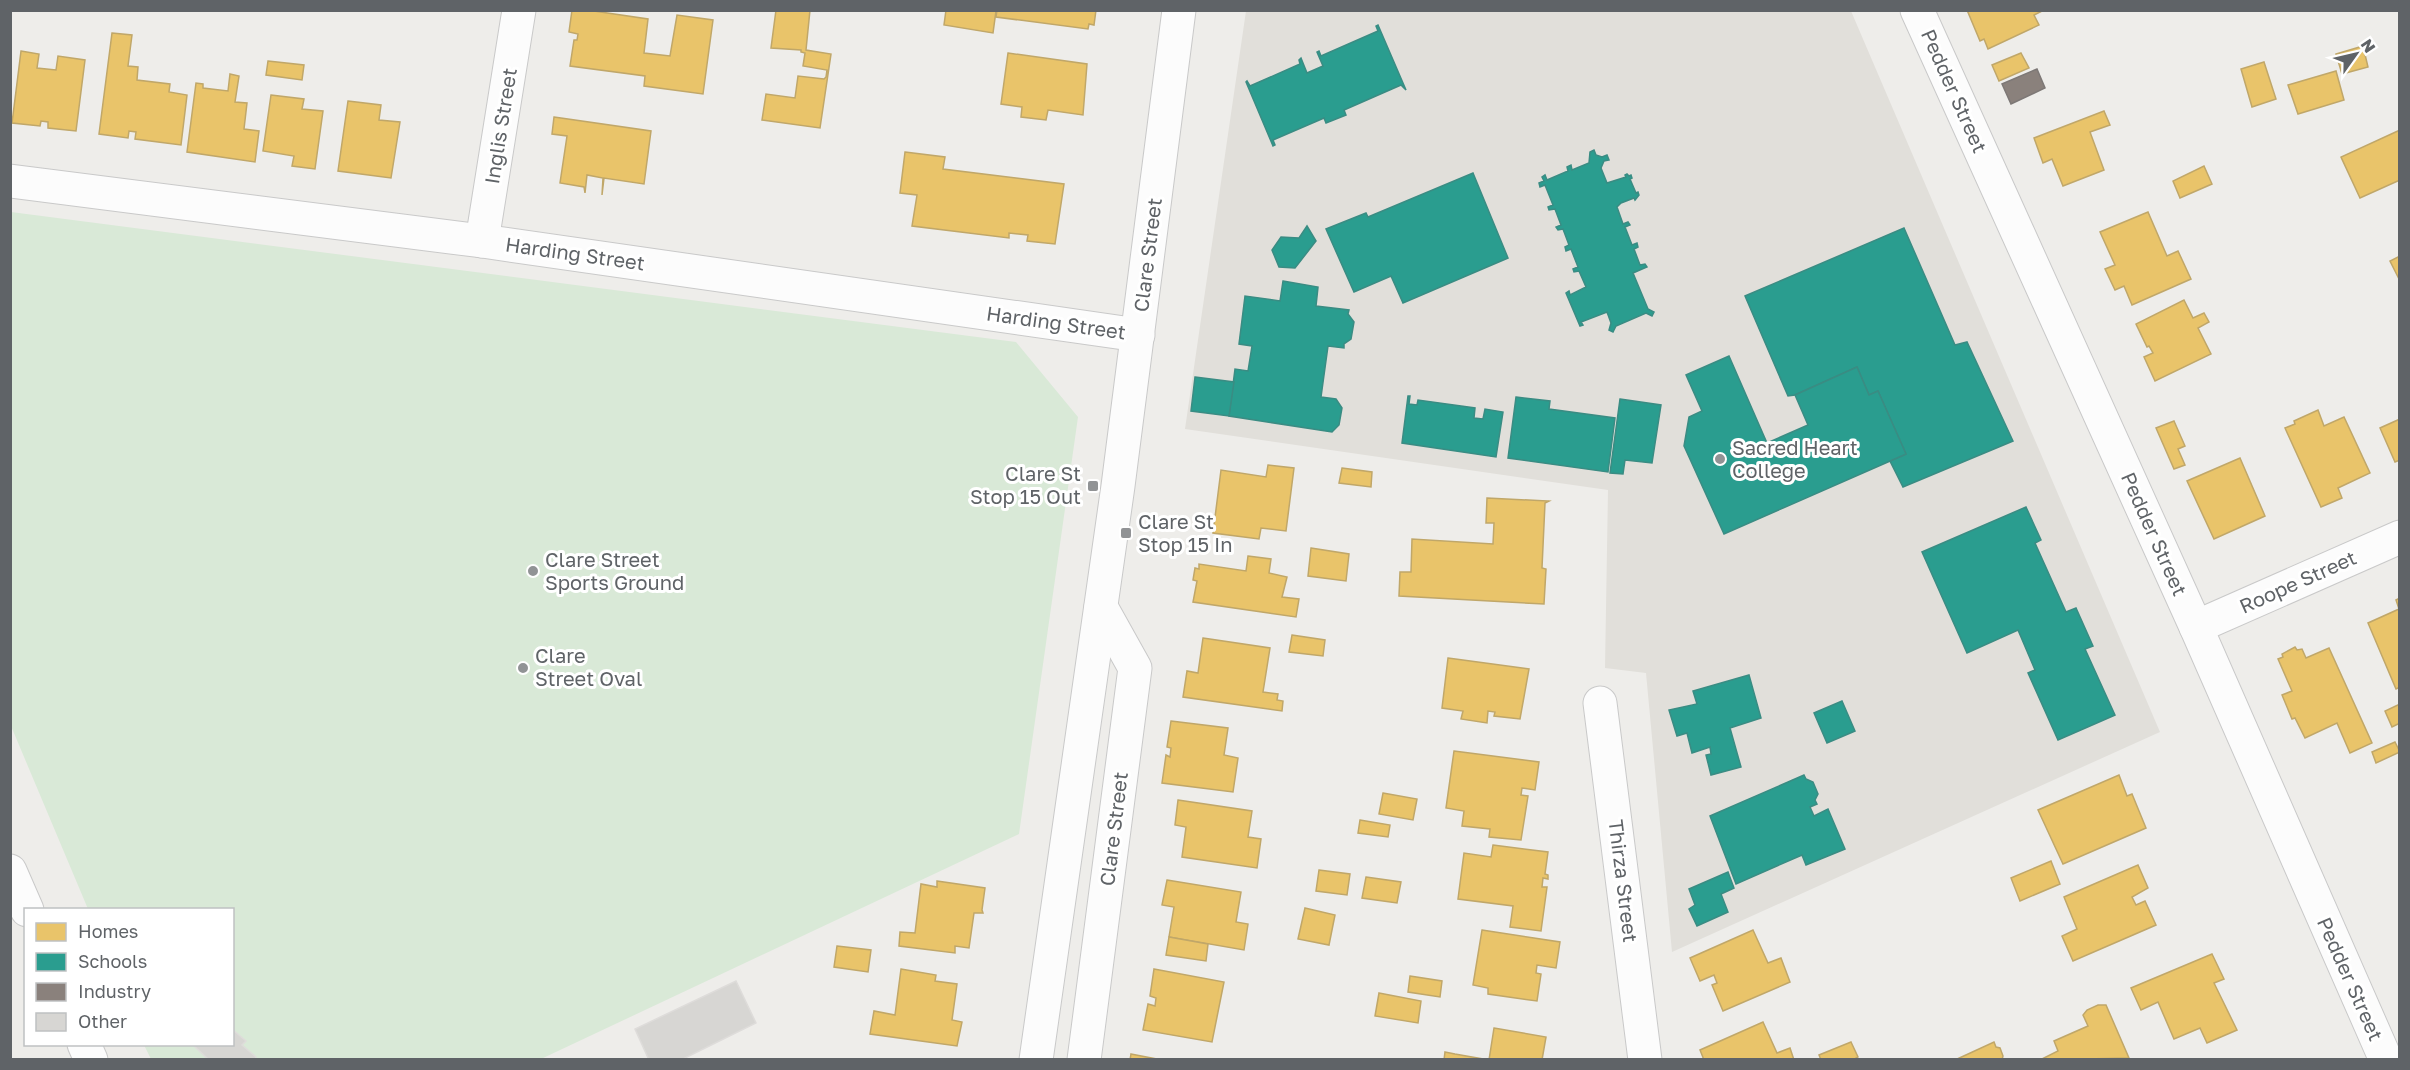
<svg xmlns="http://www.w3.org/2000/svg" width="2410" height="1070" font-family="'Golos Text',sans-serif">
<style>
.education{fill:#e1dfda}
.green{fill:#d9e9d7}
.homes{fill:#e9c46a;stroke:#c0a769;stroke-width:1.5}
.schools{fill:#2a9d8f;stroke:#3a8c83;stroke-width:1.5}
.industry{fill:#8a817c;stroke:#7d7876;stroke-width:1.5}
.building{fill:#d7d6d3;stroke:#dedcda;stroke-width:1.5}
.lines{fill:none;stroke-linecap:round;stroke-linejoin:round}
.minor-casing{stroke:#c9c9c9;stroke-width:35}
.minor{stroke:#fcfcfc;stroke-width:33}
.poi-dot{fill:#919395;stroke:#fff;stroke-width:2}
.labels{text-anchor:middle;stroke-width:6;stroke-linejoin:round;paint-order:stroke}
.street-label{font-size:20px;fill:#5f6367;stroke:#fff}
.poi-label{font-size:20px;fill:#5f6367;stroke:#fff;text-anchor:start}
</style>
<rect width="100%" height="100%" fill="#eeedea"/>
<path class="education" d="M1246 11H1851L2160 732 1672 952 1646 673 1605 668 1608 490 1185 429Z"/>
<path class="green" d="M11 212 1016 342 1078 417 1019 834 541 1059H151L144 1045 232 1044V910L88 909 11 726Z"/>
<g class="homes">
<path d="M572 10H587L648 19 644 53 670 56 677 15 713 20 703 94 644 86 645 76 570 66 574 40H577L578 34 569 32Z"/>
<path d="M776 10H810L806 50 831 54 820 128 762 120 766 94 795 98 798 76 824 79 826 77 827 70 803 66 805 53 801 52V50L771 48Z"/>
<path d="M946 10 996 11 993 33 944 25Z"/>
<path d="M997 10H1096L1094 25 1089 24 1088 29 996 17Z"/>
<path d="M1967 10H2044L2034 15 2039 25 1988 49 1984 39 1980 41Z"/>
<path d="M112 33 132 35 128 66 138 67 137 80 170 84 169 92 187 95 181 145 135 139 136 132 129 131 128 138 99 134Z"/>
<path d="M2363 46 2368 67 2342 74 2336 54Z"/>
<path d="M21 51 39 54 37 68 56 70 58 56 85 60 76 131 48 128V122L41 121 40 126 12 123Z"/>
<path d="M1008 53 1087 64 1083 115 1048 110 1046 120 1021 117 1022 107 1001 104Z"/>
<path d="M2021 53 2029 68 1999 81 1992 65Z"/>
<path d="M268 61 304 65 302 80 266 75Z"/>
<path d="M2264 62 2276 99 2252 107 2241 69Z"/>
<path d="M2336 71 2344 100 2298 114 2288 85Z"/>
<path d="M230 74 239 76 235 102 247 103 244 129 259 131 255 162 187 152 196 83 203 84V88L228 91Z"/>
<path d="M271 95 304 99 302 109 323 111 315 169 292 166 294 156 263 151Z"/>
<path d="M348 101 381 105 379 120 400 122 391 178 338 171Z"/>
<path d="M2104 111 2110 125 2090 132 2104 170 2063 186 2052 159 2043 163 2034 138Z"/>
<path d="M554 117 651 131 644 184 604 178 602 195 603 178 587 175 585 193 584 187 560 183 567 136 552 134Z"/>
<path d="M2400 130V180L2360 198 2341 157Z"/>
<path d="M905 152 945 157 943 169 1064 184 1055 244 1027 241 1028 235 1009 233V238L912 226 917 195 900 193Z"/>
<path d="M2204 166 2212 184 2180 198 2173 181Z"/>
<path d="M2148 212 2167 256 2178 251 2191 279 2132 305 2124 286 2115 290 2105 269 2115 265 2100 232Z"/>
<path d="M2400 256V281L2390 261Z"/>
<path d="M2184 300 2193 318 2204 313 2209 322 2198 328 2211 354 2155 381 2144 357 2153 353 2149 346 2147 347 2136 324Z"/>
<path d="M2318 410 2324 426 2344 417 2370 473 2338 488 2342 498 2321 507 2285 428 2295 424 2294 421Z"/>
<path d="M2400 419V460L2395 462 2380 428Z"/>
<path d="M2174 421 2185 446 2178 449 2185 465 2174 469 2156 428Z"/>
<path d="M2240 458 2265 516 2214 539 2187 481Z"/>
<path d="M1268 465 1294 468 1286 531 1261 528 1259 539 1213 533 1221 470 1266 477Z"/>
<path d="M1342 468 1372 472 1371 487 1339 483Z"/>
<path d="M1487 498 1549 501 1545 503 1542 568 1546 569 1544 604 1399 596 1400 572H1411L1412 539 1493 544 1494 523H1486Z"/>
<path d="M1311 548 1349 554 1346 581 1308 576Z"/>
<path d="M1248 556 1271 559 1269 573 1287 577 1282 597 1299 599 1296 617 1193 602 1197 581 1193 580 1195 568 1199 569V564L1246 571Z"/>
<path d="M2400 598V687L2396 689 2368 623 2399 609 2396 600Z"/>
<path d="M1292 635 1325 640 1323 656 1289 652Z"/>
<path d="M1203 638 1270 648 1263 692 1278 694 1277 700 1283 701 1282 711 1183 697 1187 671 1198 673Z"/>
<path d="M2295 647 2297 650 2302 649 2306 658 2329 648 2372 743 2350 753 2337 723 2305 738 2295 718 2292 719 2282 695 2292 691 2278 659 2283 657 2282 654Z"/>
<path d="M1448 658 1529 669 1520 719 1494 716 1495 712 1488 711 1487 723 1461 719 1463 711 1442 708Z"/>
<path d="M2400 704V723L2392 727 2385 711Z"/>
<path d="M1171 721 1228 728 1224 755 1238 758 1233 792 1162 783 1166 755 1170 757 1171 748 1167 747Z"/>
<path d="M2395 742 2400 752 2376 763 2372 752Z"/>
<path d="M1454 751 1539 762 1535 790 1522 788 1521 795 1528 796 1521 840 1489 837 1490 829 1462 826 1464 811 1446 808Z"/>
<path d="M2119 775 2127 796 2132 794 2146 828 2063 864 2038 810Z"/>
<path d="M1383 793 1417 799 1413 820 1379 814Z"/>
<path d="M1178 800 1252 811 1248 837 1261 839 1257 868 1182 857 1186 827 1175 825Z"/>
<path d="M1360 820 1390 825 1388 837 1358 833Z"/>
<path d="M1493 845 1548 852 1545 874 1548 875V879L1543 878 1542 887H1547L1541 931 1510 927 1513 906 1458 899 1464 853 1491 857Z"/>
<path d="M2051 861 2060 884 2020 901 2011 878Z"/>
<path d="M2138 865 2148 888 2132 897 2136 905 2145 901 2156 925 2073 961 2062 936 2077 929 2064 897Z"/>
<path d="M1319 870 1350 874 1347 895 1316 891Z"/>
<path d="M1366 877 1401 882 1397 903 1362 898Z"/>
<path d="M1167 880 1241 892 1236 922 1248 924 1244 950 1169 937 1174 907 1162 905Z"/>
<path d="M937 881 985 888 982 910 983 913H974L969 948 955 946V953L899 946 900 932 915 933 921 884 937 887Z"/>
<path d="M1305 908 1335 915 1329 945 1298 939Z"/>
<path d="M1482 930 1560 942 1556 968 1537 965 1536 973 1541 974 1537 1001 1488 994V988L1473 985Z"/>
<path d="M1753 930 1768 963 1781 958 1790 982 1723 1011 1712 985 1717 983 1714 975 1700 981 1690 958Z"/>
<path d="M1169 937 1208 944 1206 961 1166 955Z"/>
<path d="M837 946 871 950 868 972 834 967Z"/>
<path d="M2212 954 2224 979 2214 983 2237 1030 2207 1043 2200 1028 2174 1039 2158 1002 2141 1010 2131 988Z"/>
<path d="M901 969 936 975 935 981 957 984 952 1020 962 1022 957 1046 870 1034 874 1011 895 1015Z"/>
<path d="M1154 969 1224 982 1212 1042 1143 1030 1148 1004 1155 1006 1156 998 1150 996Z"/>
<path d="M1410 976 1442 981 1440 997 1408 992Z"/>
<path d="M1379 993 1421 1001 1418 1023 1375 1016Z"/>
<path d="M2098 1005H2106L2129 1058 2040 1060 2058 1051 2054 1041 2088 1026 2083 1015 2087 1010Z"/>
<path d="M1763 1022 1777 1053 1790 1048 1794 1060H1704L1700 1050Z"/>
<path d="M1494 1028 1546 1037 1542 1060H1489Z"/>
<path d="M1851 1042 1858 1057 1853 1060H1821L1819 1055Z"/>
<path d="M1994 1042 1996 1047 2000 1048 2003 1056 2002 1060H1955Z"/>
<path d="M1445 1052 1455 1054 1489 1060H1444Z"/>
<path d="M1131 1054 1162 1060H1130Z"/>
</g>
<g class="schools">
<path d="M1378 25 1406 90 1401 85 1344 110 1346 115 1326 123 1324 118 1273 140 1275 145 1273 146 1246 82 1247 81 1250 86 1300 64 1299 60 1301 58 1307 73 1323 66 1317 52 1319 51 1321 56 1378 31 1376 26Z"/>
<path d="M1594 150 1596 155 1602 157 1607 155 1609 160 1604 161 1601 168 1607 183 1626 177 1625 175 1627 174 1629 176 1631 175 1632 178 1630 179 1636 193 1638 192 1639 195 1635 200 1634 198 1621 203 1617 207 1623 224 1628 222 1630 225 1625 227 1632 245 1637 243 1638 247 1634 249 1640 265 1645 264 1647 267 1633 273 1648 309 1654 312 1652 316 1646 313 1616 326 1613 332 1609 330 1611 323 1607 312 1581 322 1583 325 1580 326 1566 293 1569 291 1570 295 1586 287 1579 271 1574 272 1573 269 1578 267 1571 249 1566 251 1565 247 1569 245 1563 229 1558 230 1556 227 1561 225 1555 209 1549 210 1548 207 1553 205 1545 185 1540 187 1539 183 1544 181 1542 177 1545 175 1547 180 1568 171 1567 167 1571 165 1572 170 1589 163 1590 152Z"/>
<path d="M1473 173 1508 258 1403 303 1391 276 1354 292 1326 229 1366 213 1368 217Z"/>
<path d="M1307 226 1316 241 1295 268 1279 267 1272 250 1281 237 1299 238Z"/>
<path d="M1904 228 1955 345 1967 342 2013 441 1903 487 1890 461 1906 454 1878 391 1869 395 1857 367 1795 395 1788 396 1745 296Z"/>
<path d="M1283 281 1318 287 1316 306 1349 310 1348 314 1354 322 1351 339 1344 344V348L1328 346 1321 397 1336 399 1342 408 1339 425 1332 432 1229 416 1235 369 1248 371 1252 346 1239 344 1245 296 1280 301Z"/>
<path d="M1729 356 1767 443 1808 425 1795 395 1857 367 1869 395 1878 391 1906 454 1724 534 1684 446 1689 417 1702 411 1686 375Z"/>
<path d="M1195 377 1234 382 1229 416 1191 411Z"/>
<path d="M1408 396H1410L1409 404 1417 405 1418 400 1475 408 1474 418 1483 419 1485 409 1503 412 1496 457 1402 443Z"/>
<path d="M1516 397 1550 401 1549 409 1615 418 1608 472 1508 458Z"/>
<path d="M1620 399 1661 405 1652 463 1625 460 1623 474 1610 473Z"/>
<path d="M2026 507 2041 540 2035 543 2066 612 2076 608 2093 646 2085 649 2115 715 2058 740 2028 673 2035 670 2018 630 1967 653 1922 552Z"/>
<path d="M1749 675 1761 718 1730 728 1741 767 1711 775 1706 755 1711 754 1710 747 1692 753 1687 733 1677 736 1669 710 1697 704 1693 691Z"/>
<path d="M1842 701 1855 731 1827 743 1814 713Z"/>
<path d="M1804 775 1806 779 1813 782 1818 794 1815 800 1817 804 1810 807 1814 816 1828 809 1845 849 1806 865 1802 855 1736 884 1710 816Z"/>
<path d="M1728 872 1734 888 1721 894 1728 912 1697 926 1689 909 1695 905 1689 889Z"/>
</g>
<path class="industry" d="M2037 69 2045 88 2011 104 2002 84Z"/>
<g class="building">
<path d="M736 981 756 1023 681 1060H649L635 1029Z"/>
<path d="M232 1029 246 1041 242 1045 256 1057 255 1060H209L192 1044H232Z"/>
</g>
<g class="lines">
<defs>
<g id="minor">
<path d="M1917 10 2196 627 2386 1060"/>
<path d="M10 181 482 241 1138 335"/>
<path d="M482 241 519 10"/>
<path d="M2196 627 2400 537"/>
<path d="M1600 703 1645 1060"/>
<path d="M10 871 27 910"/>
<path d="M84 1044 91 1060"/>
<path d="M1036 1060 1118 486 1179 10"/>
<path d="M1084 1060 1135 668 1101 607"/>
</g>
</defs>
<use href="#minor" class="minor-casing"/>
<use href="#minor" class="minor"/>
</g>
<g class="poi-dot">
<circle cx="1720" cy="459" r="6"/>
<rect x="1087" y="480" width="12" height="12" rx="3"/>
<rect x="1120" y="527" width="12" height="12" rx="3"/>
<circle cx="533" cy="571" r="6"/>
<circle cx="523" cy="668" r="6"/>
</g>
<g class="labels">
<g class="street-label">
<text transform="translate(1954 91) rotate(66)" y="7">Pedder Street</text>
<text transform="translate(501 126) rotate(-81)" y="7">Inglis Street</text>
<text transform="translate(575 254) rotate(8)" y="7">Harding Street</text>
<text transform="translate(1148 255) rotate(-83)" y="7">Clare Street</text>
<text transform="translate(1056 323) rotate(8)" y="7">Harding Street</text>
<text transform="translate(2154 534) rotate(66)" y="7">Pedder Street</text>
<text transform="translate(2298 582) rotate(-24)" y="7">Roope Street</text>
<text transform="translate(1114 829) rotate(-83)" y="7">Clare Street</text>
<text transform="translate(1623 881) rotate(83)" y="7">Thirza Street</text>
<text transform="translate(2350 979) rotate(66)" y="7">Pedder Street</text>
</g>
<g class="poi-label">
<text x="1732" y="455">Sacred Heart<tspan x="1732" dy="23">College</tspan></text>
<text x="1081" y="481" text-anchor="end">Clare St<tspan x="1081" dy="23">Stop 15 Out</tspan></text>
<text x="1138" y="529">Clare St<tspan x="1138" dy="23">Stop 15 In</tspan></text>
<text x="545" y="567">Clare Street<tspan x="545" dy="23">Sports Ground</tspan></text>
<text x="535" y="663">Clare<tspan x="535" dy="23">Street Oval</tspan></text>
</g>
</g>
<rect width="2410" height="1070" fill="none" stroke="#5f6367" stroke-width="24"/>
<rect x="24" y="908" width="210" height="138" fill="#ffffff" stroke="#bfc1c2" stroke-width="1.5"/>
<rect x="36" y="923" width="30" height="18" fill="#e9c46a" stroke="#bfc1c2" stroke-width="1.5"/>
<text x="78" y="938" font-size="18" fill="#5f6367">Homes</text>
<rect x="36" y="953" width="30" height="18" fill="#2a9d8f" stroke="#bfc1c2" stroke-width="1.5"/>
<text x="78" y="968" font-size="18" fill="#5f6367">Schools</text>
<rect x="36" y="983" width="30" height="18" fill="#8a817c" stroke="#bfc1c2" stroke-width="1.5"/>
<text x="78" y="998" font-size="18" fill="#5f6367">Industry</text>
<rect x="36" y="1013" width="30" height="18" fill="#d7d6d3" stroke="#bfc1c2" stroke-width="1.5"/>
<text x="78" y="1028" font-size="18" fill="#5f6367">Other</text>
<g transform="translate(2356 54) rotate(56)" stroke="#ffffff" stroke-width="4.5" paint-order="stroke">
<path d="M0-4.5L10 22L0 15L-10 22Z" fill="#5f6367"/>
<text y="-9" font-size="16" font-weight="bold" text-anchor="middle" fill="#5f6367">N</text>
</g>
</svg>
